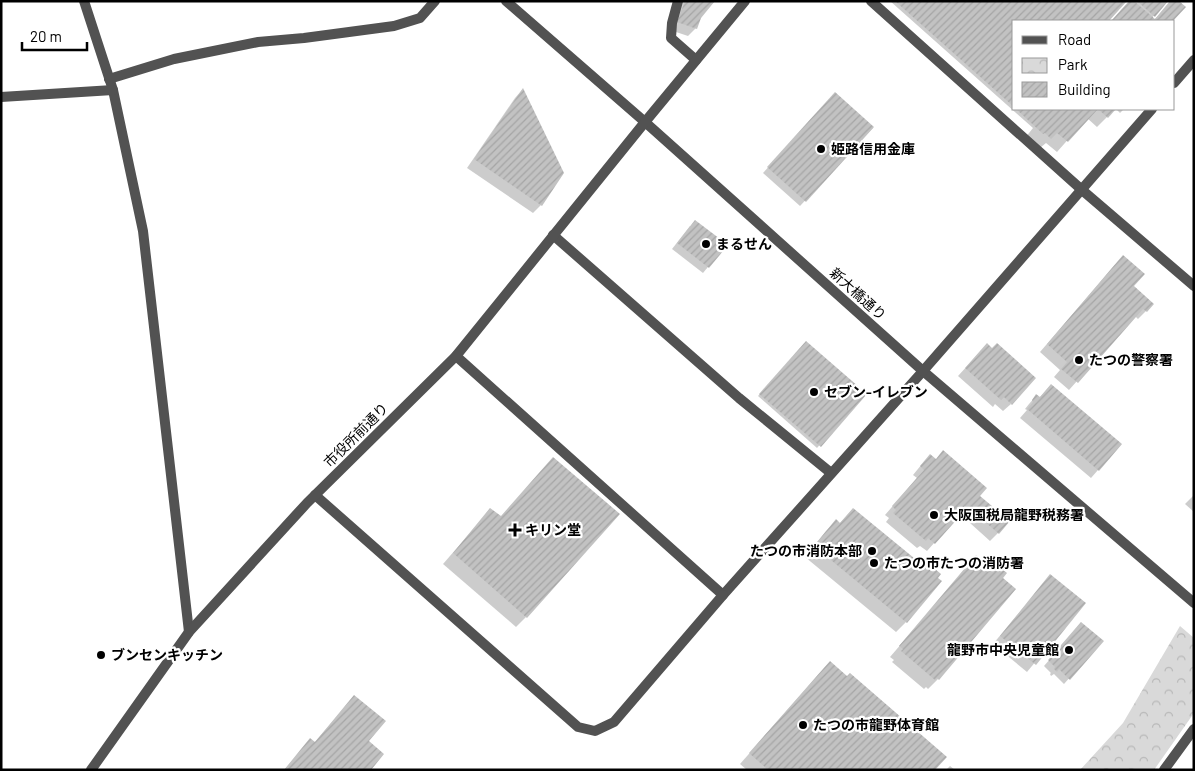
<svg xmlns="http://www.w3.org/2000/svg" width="1195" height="771" font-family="Barlow,'Noto Sans JP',sans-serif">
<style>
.park{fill:url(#park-crowns)}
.shadow{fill:#0003}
.building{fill:url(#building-hatch)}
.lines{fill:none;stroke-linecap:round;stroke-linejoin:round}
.minor{stroke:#525252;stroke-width:10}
.tertiary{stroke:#525252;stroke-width:10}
.poi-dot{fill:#000;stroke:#fff;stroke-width:2}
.labels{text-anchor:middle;stroke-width:4.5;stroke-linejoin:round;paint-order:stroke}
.poi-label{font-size:14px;font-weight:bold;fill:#000;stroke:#fff;text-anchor:start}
.street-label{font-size:14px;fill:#000;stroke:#fff}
</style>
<defs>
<pattern id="park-crowns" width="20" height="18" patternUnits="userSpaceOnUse" patternTransform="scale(1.25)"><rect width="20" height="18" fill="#d9d9d9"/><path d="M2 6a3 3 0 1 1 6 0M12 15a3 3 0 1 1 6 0" fill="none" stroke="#b8b8b8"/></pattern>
<pattern id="building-hatch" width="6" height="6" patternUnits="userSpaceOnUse" patternTransform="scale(1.25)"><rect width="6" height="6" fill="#c2c2c2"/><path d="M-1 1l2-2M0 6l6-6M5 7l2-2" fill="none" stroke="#a5a5a5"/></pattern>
</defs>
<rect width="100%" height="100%" fill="#fff"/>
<path class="park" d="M1180 626 1194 638V713L1154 770H1080L1123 723Z"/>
<g class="shadow">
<path d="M680 1H714L700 17 696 28 688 36 670 30Z"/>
<path d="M890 1H1125L1108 21H1014V109H1115L1097 127 1087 118 1057 152 1046 143 1040 148 1025 138 1033 128Z"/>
<path d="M1131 1H1166L1152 18 1154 20 1164 9 1184 7 1172 21H1112Z"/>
<path d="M522 90 541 205 533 213 467 168 515 98Z"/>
<path d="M830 99 873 128 800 206 763 173Z"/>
<path d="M1116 109H1124L1120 113Z"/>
<path d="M690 226 726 245 703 273 672 249Z"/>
<path d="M1115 265 1133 286 1146 311 1138 319 1135 316 1069 390 1054 377 1060 370 1040 352Z"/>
<path d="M806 342 865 394 817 448 758 396Z"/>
<path d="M979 353 1011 404 1003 411 995 404 993 407 958 376Z"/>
<path d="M1051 385 1098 470 1091 478 1020 418 1027 410 1025 409 1029 404 1036 396 1039 398Z"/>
<path d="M922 464 979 496 998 533 990 541 960 514 927 551 920 546 917 548 886 522 889 518 885 515 917 478 913 475Z"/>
<path d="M1194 495V512L1185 504Z"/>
<path d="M853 509 906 622 896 632 805 557 826 531 836 521 839 524Z"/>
<path d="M490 510 526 617 516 627 443 564Z"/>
<path d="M976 557 986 565 938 679 928 689 926 687 924 689 892 662 894 660 890 657Z"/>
<path d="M1043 584 1084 603 1027 672 993 644Z"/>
<path d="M1076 629 1102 641 1064 684 1054 674 1051 676 1050 674 1051 673 1044 666Z"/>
<path d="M820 673 934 770H747L740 764Z"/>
<path d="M354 697 367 742 369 770H284L310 740 314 743Z"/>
<path d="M950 766 955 770H946Z"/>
</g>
<g class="building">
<path d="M685 1H715L701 18 697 29 677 22Z"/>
<path d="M895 1H1127L1109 21H1014V107Z"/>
<path d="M1129 1H1134L1155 19 1170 1H1179L1186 7 1173 21H1111Z"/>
<path d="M1137 1H1168L1155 17Z"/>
<path d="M523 88 564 173 542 206 474 159Z"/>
<path d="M835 92 874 127 806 202 767 167Z"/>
<path d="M1016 109H1098L1068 142 1057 133 1051 139 1045 133 1043 134Z"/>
<path d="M1098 109H1116L1108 118Z"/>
<path d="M695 220 728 245 709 268 677 243Z"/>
<path d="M1123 255 1145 274 1134 286 1154 304 1147 312 1143 309 1078 383 1061 369 1067 362 1047 344Z"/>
<path d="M806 341 867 394 821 447 759 394Z"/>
<path d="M987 343 992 348 997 343 1036 378 1012 405 1004 397 1001 400 965 368Z"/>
<path d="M1051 384 1122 444 1099 471 1027 409 1033 402 1032 400 1036 394 1040 397Z"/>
<path d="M943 450 987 488 980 496 1010 521 999 534 968 507 935 544 928 538 926 541 893 513 896 510 892 506 924 470 920 466 930 454 936 459Z"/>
<path d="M553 457 620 514 527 618 453 553 490 508 501 516Z"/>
<path d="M853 508 925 567 928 563 941 574 938 578 942 581 907 623 814 546 836 519 840 523Z"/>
<path d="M976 555 986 563 990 558 1007 573 1003 578 1016 589 939 680 937 678 935 680 901 651 903 649 899 646Z"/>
<path d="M1050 574 1086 603 1036 665 1000 636Z"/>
<path d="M1081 622 1104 641 1070 680 1059 669 1057 672 1054 669 1055 667 1048 660Z"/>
<path d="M830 661 847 676 850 673 947 757 935 770H764L766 768 749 753Z"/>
<path d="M354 695 386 721 369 741 384 754 371 770H284L310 738 315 742Z"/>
</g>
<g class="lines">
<g class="minor">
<path d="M84 1 113 90 143 231 189 632"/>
<path d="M678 1 672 23 671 38 696 60"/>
<path d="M871 1 1082 190 1194 286"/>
<path d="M109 79 174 59 258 42 304 38 394 26 420 18 435 1"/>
<path d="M1 97 113 90"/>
<path d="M553 235 739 398 831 473"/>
<path d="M456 356 723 595 923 371"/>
<path d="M1164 770 1194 729"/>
</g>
<g class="tertiary">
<path d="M506 1 645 122 923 371 1194 603"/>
<path d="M1174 83 1194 60"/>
<path d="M923 371 1152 109"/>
<path d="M315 495 578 727 595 731 614 722 723 595"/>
<path d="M91 770 189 632 307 503 456 356 645 122 745 1"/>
</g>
</g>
<g class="poi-dot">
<circle cx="821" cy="149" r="5"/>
<circle cx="706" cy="244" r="5"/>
<circle cx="1079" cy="360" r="5"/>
<circle cx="814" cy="392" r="5"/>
<circle cx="934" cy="515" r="5"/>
<path d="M512.5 522.5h5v5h5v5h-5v5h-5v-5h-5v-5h5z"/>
<circle cx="872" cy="551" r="5"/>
<circle cx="874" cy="563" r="5"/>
<circle cx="1069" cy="650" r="5"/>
<circle cx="101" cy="655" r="5"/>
<circle cx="803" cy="725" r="5"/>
</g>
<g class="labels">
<g class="poi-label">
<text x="831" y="154">姫路信用金庫</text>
<text x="716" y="249">まるせん</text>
<text x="1089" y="365">たつの警察署</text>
<text x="824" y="397">セブン-イレブン</text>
<text x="944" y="520">大阪国税局龍野税務署</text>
<text x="525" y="535">キリン堂</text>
<text x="862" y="556" text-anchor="end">たつの市消防本部</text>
<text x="884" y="568">たつの市たつの消防署</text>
<text x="1059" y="655" text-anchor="end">龍野市中央児童館</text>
<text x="111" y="660">ブンセンキッチン</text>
<text x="813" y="730">たつの市龍野体育館</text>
</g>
<g class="street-label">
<text transform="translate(858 294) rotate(42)" y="5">新大橋通り</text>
<text transform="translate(356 435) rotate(-45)" y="5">市役所前通り</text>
</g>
</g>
<rect width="1195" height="771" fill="none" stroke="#000000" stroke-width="5"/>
<rect x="1012" y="20" width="162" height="90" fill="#ffffff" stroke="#999999"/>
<rect x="1022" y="36" width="25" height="8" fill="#525252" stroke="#999999"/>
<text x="1058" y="45" font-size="15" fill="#000000">Road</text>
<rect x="1022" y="58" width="25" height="15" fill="url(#park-crowns)" stroke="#999999"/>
<text x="1058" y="70" font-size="15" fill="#000000">Park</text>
<rect x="1022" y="82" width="25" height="15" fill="url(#building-hatch)" stroke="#999999"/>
<text x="1058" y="95" font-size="15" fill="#000000">Building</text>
<path d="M22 42v8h65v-8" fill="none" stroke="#000000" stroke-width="2.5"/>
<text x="30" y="42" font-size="15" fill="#000000" stroke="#ffffff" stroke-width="4" paint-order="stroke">20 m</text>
</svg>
